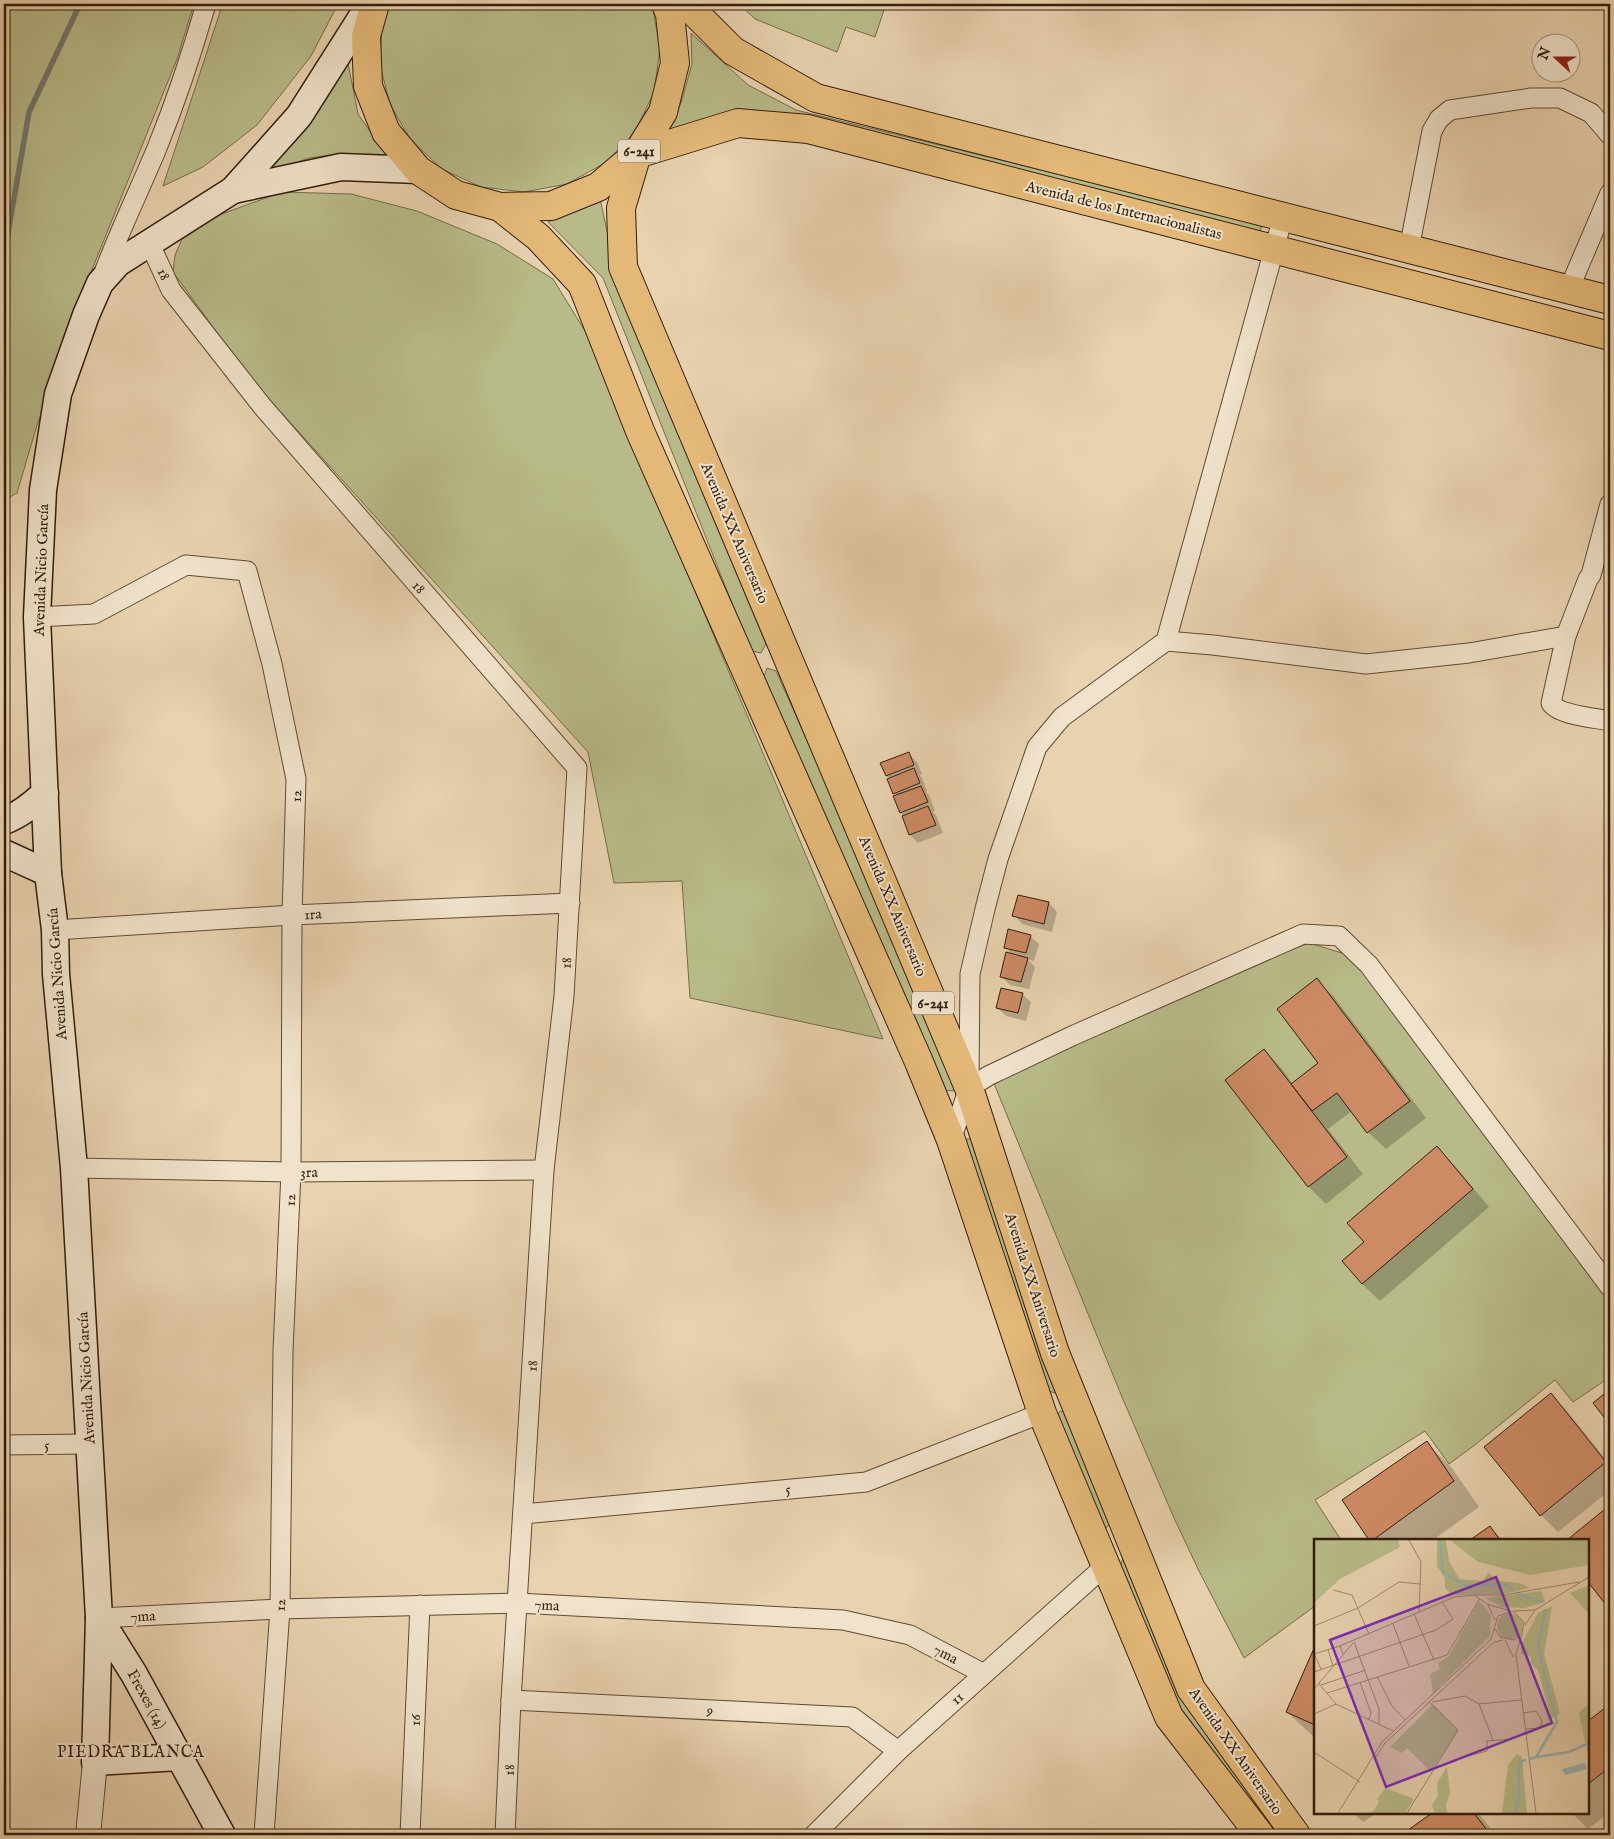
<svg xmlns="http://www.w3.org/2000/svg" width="1614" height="1839" font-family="'IM FELL English',serif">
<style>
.green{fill:#b8bb89;stroke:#766c49}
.shadow{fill:#0003}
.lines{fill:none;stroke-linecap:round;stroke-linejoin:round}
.stream{stroke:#717870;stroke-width:5.5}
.building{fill:#cd8b65;stroke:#331d09}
.minor-casing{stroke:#604a32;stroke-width:21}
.tertiary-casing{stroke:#604a32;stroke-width:26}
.secondary-casing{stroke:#331d09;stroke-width:29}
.primary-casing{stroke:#331d09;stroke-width:30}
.trunk-casing{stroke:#331d09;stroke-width:30}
.minor{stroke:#f0e2cb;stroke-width:19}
.tertiary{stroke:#f0e2cb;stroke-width:24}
.secondary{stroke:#f0e2cb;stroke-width:26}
.primary{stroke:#e4b978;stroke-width:28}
.trunk{stroke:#e4b978;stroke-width:28}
.labels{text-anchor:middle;stroke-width:4;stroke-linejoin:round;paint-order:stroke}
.shield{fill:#f0e2cb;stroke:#6c5843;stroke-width:1}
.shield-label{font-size:14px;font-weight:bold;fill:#331d09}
.street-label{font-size:15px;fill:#331d09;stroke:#f0e2cb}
.neighbourhood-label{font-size:16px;letter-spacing:1px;fill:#331d09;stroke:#f0e2cb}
.inset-river{fill:none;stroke:#9bb5b5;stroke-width:2.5}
.inset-road{fill:none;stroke:#a08a6d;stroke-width:1}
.view{fill:#7b2cbf;fill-opacity:0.15;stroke:#7b2cbf;stroke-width:2.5}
.inset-edge{fill:none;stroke:#331d09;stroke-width:2.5}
</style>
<rect width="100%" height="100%" fill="#e8d2af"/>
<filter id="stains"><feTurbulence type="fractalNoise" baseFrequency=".004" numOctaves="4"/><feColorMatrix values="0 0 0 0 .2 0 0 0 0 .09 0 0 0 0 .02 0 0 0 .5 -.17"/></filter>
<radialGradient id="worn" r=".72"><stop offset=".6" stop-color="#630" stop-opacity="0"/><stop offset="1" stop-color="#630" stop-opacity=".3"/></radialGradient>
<g class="green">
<path d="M10 4H194L177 59 83 292 37 425 17 493 4 500V7Z"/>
<path d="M221 4H338L311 56 257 125 203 167 163 186 220 12Z"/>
<path d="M389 4H652L660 49 654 92 635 132 605 163 567 184 524 192 481 187 442 169 410 139 390 104 380 65 382 24Z"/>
<path d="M739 4H886L875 37 846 27 837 52 755 19Z"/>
<path d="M691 33 748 85 796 110 1262 224 1260 232 790 116 667 133 681 103 692 64Z"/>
<path d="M347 58 358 114 390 160 338 154 309 158 261 175Z"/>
<path d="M282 192 351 194 417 211 497 244 553 279 588 336 883 1039 690 998 682 881 614 883 588 752 250 378 173 272 175 255 182 239 219 215Z"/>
<path d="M600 198 615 269 766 644 761 653 751 651 603 278 548 222Z"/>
<path d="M767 668 776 671 957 1077 953 1091 944 1090 763 679Z"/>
<path d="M1309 943 1352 956 1572 1246 1610 1303V1377L1573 1402 1555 1380 1476 1444 1449 1464 1425 1431 1315 1500 1341 1540H1315V1606L1244 1658 1199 1571 1174 1518 1122 1397 993 1081 1253 965Z"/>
<path d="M967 1139H976L1058 1381 1055 1393 1043 1389 964 1152Z"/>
<path d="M1060 1411 1070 1412 1113 1520 1106 1528 1097 1519 1055 1420Z"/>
<path d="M1124 1555 1291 1835H1274L1179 1708 1120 1567Z"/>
</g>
<g class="shadow">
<path d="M908 753 917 762 922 774 919 775 922 778 927 791 926 792 929 795 935 811 932 812 936 815 943 833 918 843 910 835 904 816 901 813 895 797 897 796 894 793 890 779 887 776Z"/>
<path d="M1019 896 1049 903 1057 912 1052 932 1022 924 1014 915Z"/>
<path d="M1030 936 1039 944 1034 961 1027 959 1035 967 1029 989 1010 985 1001 976 1013 955 1005 947Z"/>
<path d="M1317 980 1334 997 1426 1118 1386 1149 1368 1132 1352 1111 1328 1129 1363 1174 1326 1204 1309 1187 1226 1080 1264 1050 1281 1068 1293 1084 1320 1063Z"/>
<path d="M1022 994 1031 1002 1026 1021 1006 1016 997 1008Z"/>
<path d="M1437 1148 1454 1165 1489 1207 1380 1301 1362 1284 1365 1242Z"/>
<path d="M1551 1395 1568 1412 1610 1465V1490L1558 1532 1541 1515Z"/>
<path d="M1427 1443 1452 1468 1479 1507 1433 1540H1371L1343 1500Z"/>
<path d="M1610 1507V1608L1588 1580V1540H1569Z"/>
<path d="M1490 1528 1503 1540H1472Z"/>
<path d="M1315 1649V1738L1287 1712Z"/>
<path d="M1610 1705V1812L1588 1829 1572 1813H1588V1723Z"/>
<path d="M1353 1813H1377L1363 1822Z"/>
<path d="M1434 1813H1478L1496 1835H1403Z"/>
</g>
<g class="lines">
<path class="stream" d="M4 256 29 112 80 4"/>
</g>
<g class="building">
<path d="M909 752 914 765 886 776 880 763Z"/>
<path d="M914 768 920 783 893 794 887 779Z"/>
<path d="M921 786 928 802 900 813 893 796Z"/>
<path d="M928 806 936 825 909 835 902 816Z"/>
<path d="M1018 895 1049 902 1044 924 1012 916Z"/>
<path d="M1008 929 1031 935 1026 953 1004 948Z"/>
<path d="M1006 952 1028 958 1021 982 1000 977Z"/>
<path d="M1317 978 1410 1101 1367 1133 1337 1093 1312 1111 1291 1084 1318 1063 1277 1009Z"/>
<path d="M1001 988 1023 993 1018 1013 996 1008Z"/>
<path d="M1264 1049 1347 1157 1308 1187 1225 1080Z"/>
<path d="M1437 1146 1473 1189 1362 1284 1342 1261 1364 1242 1347 1223Z"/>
<path d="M1610 1389V1425L1593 1403Z"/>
<path d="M1551 1393 1606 1462 1540 1516 1484 1447Z"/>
<path d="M1427 1441 1454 1481 1373 1540H1369L1342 1500Z"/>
<path d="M1610 1505V1610L1588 1582V1540H1567Z"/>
<path d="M1490 1526 1500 1540H1470Z"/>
<path d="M1315 1646V1725L1286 1712Z"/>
<path d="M1610 1704V1767L1588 1784V1721Z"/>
<path d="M1432 1813H1474L1489 1833 1486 1835H1401Z"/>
</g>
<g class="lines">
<defs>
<g id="minor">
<path d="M149 242 171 290 262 406 577 768 564 996 544 1170 511 1700 505 1835"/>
<path d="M1409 249 1432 131 1439 119 1450 110 1531 98H1560L1591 113 1610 135"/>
<path d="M103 275C119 232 139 191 157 148 176 101 192 53 206 4"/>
<path d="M1569 289 1610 193"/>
<path d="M1610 504 1591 575 1588 579 1566 636 1551 703C1558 715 1596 718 1610 721"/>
<path d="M37 617 94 614 186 565 247 571 272 664 296 779 292 915 291 1172 283 1351 280 1609 264 1835"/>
<path d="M1166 641 1213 645 1366 664 1469 653 1566 636"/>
<path d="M55 930 292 915 570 903"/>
<path d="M969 1080 970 974 985 909 998 859 1037 747 1062 717 1166 641 1283 217"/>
<path d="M951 1140 969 1088 988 1076 1072 1036 1303 934 1339 936 1369 965 1610 1287"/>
<path d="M74 1168 291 1172 544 1170"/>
<path d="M4 1445 90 1444"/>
<path d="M523 1514 866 1482 1042 1413"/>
<path d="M99 1618 280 1609 517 1603 843 1620 910 1635 984 1674"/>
<path d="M511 1700 852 1717 898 1751"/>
<path d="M410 1835 420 1605"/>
<path d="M814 1835 898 1751 1105 1566"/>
</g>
<path id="tertiary" d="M88 1835 95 1762"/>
<g id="secondary">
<path d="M233 190 341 167 418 170"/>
<path d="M4 821C20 815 32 805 45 793"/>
<path d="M4 853 48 873"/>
<path d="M99 1618 134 1674 222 1835"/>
<path d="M179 1757 95 1762 99 1618 74 1168 56 974 55 930 48 873 37 617 43 490 58 394 86 315 100 283 118 263 233 190 299 116 370 4"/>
</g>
<g id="primary">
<path d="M375 4 366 36 368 86 386 132 418 170 456 195 500 207 551 206 598 187 637 154 663 112 675 63 670 14 666 4"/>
<path d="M637 154 621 208 623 267 969 1088 1055 1353 1191 1689 1296 1835"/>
<path d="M500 207 538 237 582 284 640 431 919 1062 951 1140 1042 1413 1169 1717 1260 1835"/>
</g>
<g id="trunk">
<path d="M686 4 733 51 816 98 1610 300"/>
<path d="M637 154 738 123 808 129 1610 336"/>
</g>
</defs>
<use href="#minor" class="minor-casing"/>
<use href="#tertiary" class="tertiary-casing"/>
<use href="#secondary" class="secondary-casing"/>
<use href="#primary" class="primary-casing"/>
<use href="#trunk" class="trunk-casing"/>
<use href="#minor" class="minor"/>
<use href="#tertiary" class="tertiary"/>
<use href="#secondary" class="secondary"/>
<use href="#primary" class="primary"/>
<use href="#trunk" class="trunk"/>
</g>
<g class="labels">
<g class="shield">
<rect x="618" y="139.5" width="42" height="23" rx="4"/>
<rect x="912" y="991.5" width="42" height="23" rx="4"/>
</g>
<g class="shield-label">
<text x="639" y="156">6-241</text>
<text x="933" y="1008">6-241</text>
</g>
<g class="street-label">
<text transform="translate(1124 210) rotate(14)" y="5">Avenida de los Internacionalistas</text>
<text transform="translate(164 274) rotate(65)" y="5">18</text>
<text transform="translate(735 533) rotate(67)" y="5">Avenida XX Aniversario</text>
<text transform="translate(41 570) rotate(-88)" y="5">Avenida Nicio García</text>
<text transform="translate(419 587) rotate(49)" y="5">18</text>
<text transform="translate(296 796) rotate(-88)" y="5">12</text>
<text transform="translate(893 906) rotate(67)" y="5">Avenida XX Aniversario</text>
<text transform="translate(313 914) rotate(-3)" y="5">1ra</text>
<text transform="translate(566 963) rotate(-86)" y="5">18</text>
<text transform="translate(57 974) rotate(-94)" y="5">Avenida Nicio García</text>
<text transform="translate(309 1172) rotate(-1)" y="5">3ra</text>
<text transform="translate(290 1200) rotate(-88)" y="5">12</text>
<text transform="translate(1033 1285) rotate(72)" y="5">Avenida XX Aniversario</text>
<text transform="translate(532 1366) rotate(-86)" y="5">18</text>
<text transform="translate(86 1378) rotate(-93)" y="5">Avenida Nicio García</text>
<text transform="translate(47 1445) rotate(-1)" y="5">5</text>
<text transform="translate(788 1489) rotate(-5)" y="5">5</text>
<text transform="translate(280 1605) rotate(-88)" y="5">12</text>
<text transform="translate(547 1605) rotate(3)" y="5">7ma</text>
<text transform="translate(143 1616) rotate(-3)" y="5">7ma</text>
<text transform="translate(946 1654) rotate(28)" y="5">7ma</text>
<text transform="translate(957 1698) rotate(-42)" y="5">11</text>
<text transform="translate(147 1699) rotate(61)" y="5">Frexes (14)</text>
<text transform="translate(710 1710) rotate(3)" y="5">9</text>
<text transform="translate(415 1720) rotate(-87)" y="5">16</text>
<text transform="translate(1236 1751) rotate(55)" y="5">Avenida XX Aniversario</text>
<text transform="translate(509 1770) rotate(-88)" y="5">18</text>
</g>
<g class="neighbourhood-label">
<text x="131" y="1757">PIEDRA BLANCA</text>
</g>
</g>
<g transform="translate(1314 1539)">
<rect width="275" height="275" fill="#e8d2af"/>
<path d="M0 1H84L86 8 26 40 0 64ZM123 1H132L135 22 145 40 169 42 174 34 187 42 206 44 216 49 189 55 138 56 131 49V39L123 27ZM136 1H275V26L216 36 164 23ZM275 46V75L256 54ZM227 52 231 63 210 69 188 68 171 59ZM165 62 177 76 176 97 119 154 116 135 126 130 124 124 135 117ZM238 67 230 115 246 174 237 180 224 131 217 125V118L207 115V106L224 74ZM183 87a13 13 0 1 1 26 0a13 13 0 1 1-26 0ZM119 165 143 189V193L117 233 93 209 88 214 76 208ZM275 165V212H273L265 174ZM203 215 208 218 213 274H188L194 226ZM133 228 136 254 132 266 133 274H121L118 266 124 257 123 244ZM72 249 100 260 91 274H55L59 272 65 263 63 260Z" fill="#b8bb89"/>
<path d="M271 224 273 230 251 236 248 230Z" fill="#9bb5b5"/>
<path class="inset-river" d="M126 1 129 33 150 46H193L200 52M203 55 228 63M223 218 255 213 275 204M216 220 222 218 243 183 224 109 231 70M200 274 205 260V229L208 222 212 221"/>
<path class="inset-road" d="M95 1 107 23 105 72M19 51 38 56 55 95M160 56H190L265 43M174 66 181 81M200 72 221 71M100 75 120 121M79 85 95 127M211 86 221 71 275 38M0 87 44 69 85 43 106 45M208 95 202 115 222 274M191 101 199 118M40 103 65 170V185M14 111 19 127M0 115 26 107M0 115 7 130M29 115 26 107 140 58 160 56 173 65 193 71M0 133 122 91 139 80 128 63M63 137 78 167 91 181M46 143 57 174 55 180M5 145 22 165 79 192M7 146 52 131M0 150 39 104M13 154 133 116 166 59M118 163 151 157 165 165 207 161M165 165 179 201M209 174 222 172 228 182 226 189 211 190M0 175 22 165M0 213 46 243M154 217 173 212V202L198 200M62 218 71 204 180 103 189 101M24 274 68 203 177 100 184 77 199 72 210 83 208 95 200 101 186 98 181 90M93 274 144 191 115 163"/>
<path class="view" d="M182 38 238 184 72 248 16 101Z"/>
<rect width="275" height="275" class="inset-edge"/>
</g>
<rect width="1614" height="1839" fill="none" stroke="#e8d2af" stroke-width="20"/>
<rect x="5" y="5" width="1604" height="1829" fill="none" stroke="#331d09" stroke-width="2.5"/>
<rect x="10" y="10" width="1594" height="1819" fill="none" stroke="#331d09"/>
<g transform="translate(1556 58) rotate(291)"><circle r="24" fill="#f0e2cb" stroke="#a4937d"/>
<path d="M0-4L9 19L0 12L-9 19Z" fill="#8f2418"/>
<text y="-8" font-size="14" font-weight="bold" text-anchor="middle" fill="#331d09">N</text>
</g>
<rect width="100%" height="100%" filter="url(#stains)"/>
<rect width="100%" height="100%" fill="url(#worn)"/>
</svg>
